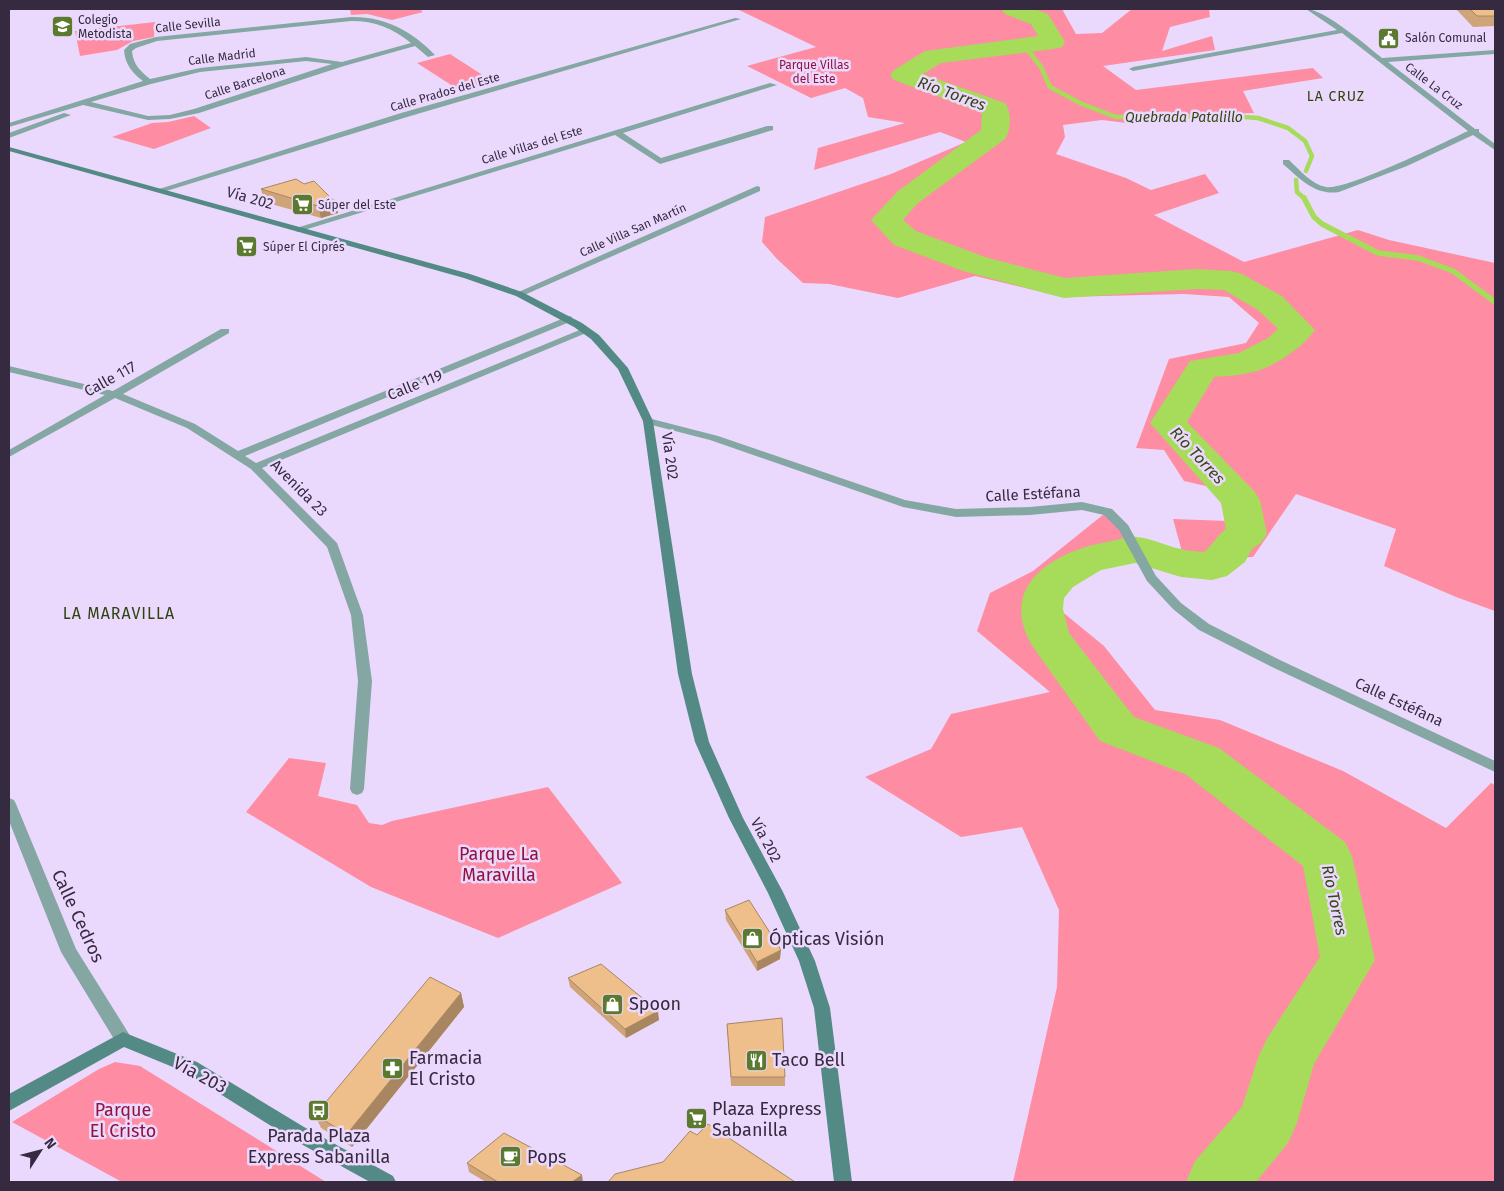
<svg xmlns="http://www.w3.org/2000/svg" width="1504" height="1191" font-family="'Fira Sans',sans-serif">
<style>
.green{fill:#fe8da3}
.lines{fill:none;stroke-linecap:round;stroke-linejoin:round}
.stream-far1{stroke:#a7db5a;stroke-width:4.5}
.stream{stroke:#a7db5a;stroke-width:5.5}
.river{fill:#a7db5a;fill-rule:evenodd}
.minor{fill:#84a7a3;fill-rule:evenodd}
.tertiary{fill:#84a7a3;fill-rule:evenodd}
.secondary{fill:#538a85;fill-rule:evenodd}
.wall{fill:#cea478}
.shaded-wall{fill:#a78661}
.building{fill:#efbf8b;stroke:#a78661}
.labels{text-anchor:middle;stroke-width:5;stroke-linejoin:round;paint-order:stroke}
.far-poi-label{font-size:12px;fill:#362a41;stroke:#ebd9fd;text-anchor:start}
.far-street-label{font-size:12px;fill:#362a41;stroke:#ebd9fd}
.far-park-label{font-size:12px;fill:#90133e;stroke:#ebd9fd}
.far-neighbourhood-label{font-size:14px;letter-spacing:1px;fill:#2e430e;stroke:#ebd9fd}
.far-water-label{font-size:14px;font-style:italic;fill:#344815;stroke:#ebd9fd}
.street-label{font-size:15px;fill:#362a41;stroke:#ebd9fd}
.water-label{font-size:16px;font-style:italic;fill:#344815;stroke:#ebd9fd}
.neighbourhood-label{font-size:16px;letter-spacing:1px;fill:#2e430e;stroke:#ebd9fd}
.near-park-label{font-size:18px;fill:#90133e;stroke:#ebd9fd}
.near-street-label{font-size:18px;fill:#362a41;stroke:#ebd9fd}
.near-poi-label{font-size:18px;fill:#362a41;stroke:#ebd9fd;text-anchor:start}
</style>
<rect width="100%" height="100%" fill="#ebd9fd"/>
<g class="green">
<path d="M350 9H419L423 12 392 20 367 14 351 15Z"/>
<path d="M737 9H1062L1076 34 1102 33 1132 9H1209L1210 17 1170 27 1162 51 1212 36 1215 50 1103 66 1136 90 1313 68 1323 78 1243 91 1254 113 1140 116 1127 123 1102 120 1063 125 1065 137 1056 154 1126 178 1151 190 1205 174 1219 193 1154 215 1244 262 1358 230 1389 240 1495 263V611L1456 597 1384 566 1396 529 1296 494 1253 557 1184 559 1173 519 1228 521 1219 489 1184 481 1164 450 1136 448 1169 359 1246 343 1259 323 1229 297 1184 294 1063 297 975 276 898 298 829 284 803 283 777 259 762 242 765 217 891 174 966 142 940 132 814 170 818 148 905 123 868 117 863 98 845 88 811 98 747 66 816 47Z"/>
<path d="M155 22 154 37 133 41 117 50 80 56 75 31Z"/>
<path d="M450 54 495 83 462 92 417 63Z"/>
<path d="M194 116 211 128 154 149 112 137 152 123 168 122Z"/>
<path d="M1104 514 1129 538 1043 596 1104 646 1155 710 1220 720 1343 771 1446 828 1491 783 1495 785V1182H1013L1057 987 1059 910 1022 827 961 837 865 777 931 749 951 714 1050 692 977 631 990 593 1033 571Z"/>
<path d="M289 758 326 763 318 796 357 805 369 823 382 825 392 821 548 787 622 883 498 938 371 887 246 812Z"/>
<path d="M115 1062 140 1066 326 1182H122L12 1122 99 1069Z"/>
</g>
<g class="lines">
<g class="stream-far1">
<path d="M1024 45 1041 67 1050 87 1082 104 1116 117 1230 116 1258 118 1288 128 1305 141 1312 156 1306 171"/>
<path d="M1296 180 1297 192 1305 199"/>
</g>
<path class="stream" d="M1304 198 1314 217 1322 224 1378 253 1418 258 1453 271 1495 302"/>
<path class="river" d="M1001 9H1034L1048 14 1065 42 1062 47 1053 49 941 63 923 74 1005 103C1012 112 1011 130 1005 139L918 203 903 220 916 231 985 257 1065 278 1196 269 1231 271 1242 274 1282 296 1315 330C1304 346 1277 365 1257 371 1244 375 1228 376 1214 377L1187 422 1254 491 1260 500 1267 534 1261 543 1252 549 1245 562 1227 576 1212 580 1181 577 1135 563 1101 570 1073 587 1064 598 1063 609 1069 633 1134 717 1219 748 1345 842 1352 856 1375 960 1314 1064 1297 1123 1288 1143 1256 1182H1186L1195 1161 1242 1107 1259 1055 1268 1037 1320 957 1303 866 1185 774 1100 741 1033 647C996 586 1053 552 1106 542 1116 541 1127 536 1137 537 1151 538 1166 546 1181 549 1188 551 1196 551 1204 552 1213 545 1217 535 1226 529L1221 503 1150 423 1190 361 1239 353 1268 338 1278 329 1258 310 1224 290 1196 289 1064 298 1052 295 963 271 894 245 871 220 898 191 981 130 982 113 894 80 890 75 894 70 925 51 1038 36 1031 24 1005 14Z"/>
<g class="minor">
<path d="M1306 9C1324 9 1366 45 1382 58L1495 50V54L1388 62 1475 129H1479V132L1495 144V150L1473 135 1407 166 1339 192C1315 196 1299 178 1283 164V160H1289C1300 170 1311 184 1326 187 1345 191 1445 142 1468 131L1342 33 1133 71 1129 69 1133 67 1337 30Z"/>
<path d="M351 17C384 16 412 31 435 55L428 57 415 46 344 66 199 113 170 119 148 120 83 105 9 127V123L143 81C132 73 125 64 124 50L130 44 156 37ZM351 21C376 21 392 28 411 43L342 62 306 57 200 68 150 79C140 71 133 64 132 51L136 48 157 41ZM306 61 332 64 194 109 170 115 148 116 91 102 151 84 200 72Z"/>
<path d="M735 18 741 19 407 117 163 192 156 190 401 113Z"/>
<path d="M770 83 777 85 623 133 661 158 767 126H773V130L660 164 615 135 301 231 298 232 293 229Z"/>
<path d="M64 113 71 115 9 138V133Z"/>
<path d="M757 186 760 187V191L522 296 519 297 514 294Z"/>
<path d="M569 316 572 317V321L245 456 256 463 582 329H590L591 331 262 468 337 543 363 615 372 681 364 789 362 793 357 795 352 793 350 789 358 681 351 615 327 547 251 469 187 428 115 398 9 457V450L105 395 9 372V366L113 391 221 329H229V333L123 394 195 424 238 451Z"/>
<path d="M648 418 718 436 905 500 956 509 1030 507 1082 502 1112 509 1128 525 1156 576 1181 603 1209 624 1282 661 1495 761V772L1272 667 1199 630 1173 609 1147 581 1119 530 1104 515 1082 510 1030 515 956 517 903 507 710 440 644 423 643 421Z"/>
</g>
<path class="tertiary" d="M9 798 14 800 16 804 76 949 129 1034 131 1039 129 1044 123 1046 117 1044 61 952 9 821Z"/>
<g class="secondary">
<path d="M9 147 470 274 522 292 582 323 599 335 628 368 653 421 692 674 709 742 743 818 783 892 815 961 830 1008 852 1182H834L814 1008 799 961 768 893 729 818 695 742 678 674 643 421 618 369 591 339 574 327 516 296 464 278 9 151Z"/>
<path d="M123 1032 197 1062 304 1127 393 1176 396 1182H370L292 1139 185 1072 124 1047 9 1111V1094Z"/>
</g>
</g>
<g class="wall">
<path d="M1456 9H1495V26L1473 27Z"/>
<path d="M261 189 330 198 336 201 338 213 321 218 264 202Z"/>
<path d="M725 910 780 959 757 971 726 920Z"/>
<path d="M568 978 659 1020 626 1038 570 987Z"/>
<path d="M461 993 464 1007 352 1147 321 1128 315 1115Z"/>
<path d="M727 1024 785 1077V1086H731Z"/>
<path d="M467 1163 583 1182H486L469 1172Z"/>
</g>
<g class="shaded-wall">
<path d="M329 196 331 202 336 201 338 213 321 218 318 206 328 197Z"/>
<path d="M781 950 780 959 757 971V962Z"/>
<path d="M461 993 464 1007 352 1147 347 1134Z"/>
<path d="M658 1011 659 1020 626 1038 625 1029Z"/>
<path d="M582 1175 583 1182H572Z"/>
</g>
<g class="building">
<path d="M1470 9H1495V16H1477Z"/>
<path d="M296 179 304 184 314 181 329 196 328 197 336 201 318 206 261 189Z"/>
<path d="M749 900 781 950 757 962 725 910Z"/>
<path d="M601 964 658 1011 625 1029 568 978Z"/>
<path d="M430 977 461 993 347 1134 315 1115Z"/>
<path d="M782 1018 785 1077H731L727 1024Z"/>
<path d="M708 1124 795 1182H608L615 1174 663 1162 690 1131 697 1135Z"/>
<path d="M504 1133 582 1175 572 1182H498L467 1163Z"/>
</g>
<defs>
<symbol id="school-square" viewBox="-11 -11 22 22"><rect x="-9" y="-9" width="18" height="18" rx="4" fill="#5b792f" stroke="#ebd9fd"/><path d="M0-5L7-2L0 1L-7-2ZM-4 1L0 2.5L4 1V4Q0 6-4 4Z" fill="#fff"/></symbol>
<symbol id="civic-square" viewBox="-11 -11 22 22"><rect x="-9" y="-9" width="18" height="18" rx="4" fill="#5b792f" stroke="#ebd9fd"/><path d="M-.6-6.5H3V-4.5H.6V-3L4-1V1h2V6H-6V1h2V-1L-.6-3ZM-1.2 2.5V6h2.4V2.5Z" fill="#fff"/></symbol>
<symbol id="supermarket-square" viewBox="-11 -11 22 22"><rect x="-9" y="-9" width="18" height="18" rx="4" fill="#5b792f" stroke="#ebd9fd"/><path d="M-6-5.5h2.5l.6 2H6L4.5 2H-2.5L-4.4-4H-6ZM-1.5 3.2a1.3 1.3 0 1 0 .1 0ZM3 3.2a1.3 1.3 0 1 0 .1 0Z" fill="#fff"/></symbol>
<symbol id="shop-square" viewBox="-11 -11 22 22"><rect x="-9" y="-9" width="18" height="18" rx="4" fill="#5b792f" stroke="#ebd9fd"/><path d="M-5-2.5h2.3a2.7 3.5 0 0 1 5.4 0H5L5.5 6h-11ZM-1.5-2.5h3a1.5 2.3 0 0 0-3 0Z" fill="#fff"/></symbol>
<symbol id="restaurant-square" viewBox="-11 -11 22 22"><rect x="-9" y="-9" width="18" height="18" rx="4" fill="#5b792f" stroke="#ebd9fd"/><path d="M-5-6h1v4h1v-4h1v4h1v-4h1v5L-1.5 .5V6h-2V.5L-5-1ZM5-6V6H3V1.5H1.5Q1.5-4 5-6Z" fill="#fff"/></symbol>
<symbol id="pharmacy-square" viewBox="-11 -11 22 22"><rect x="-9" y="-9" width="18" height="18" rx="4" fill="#5b792f" stroke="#ebd9fd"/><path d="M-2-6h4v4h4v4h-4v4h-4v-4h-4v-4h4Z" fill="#fff"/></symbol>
<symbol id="bus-square" viewBox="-11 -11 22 22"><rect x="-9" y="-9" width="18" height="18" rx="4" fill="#5b792f" stroke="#ebd9fd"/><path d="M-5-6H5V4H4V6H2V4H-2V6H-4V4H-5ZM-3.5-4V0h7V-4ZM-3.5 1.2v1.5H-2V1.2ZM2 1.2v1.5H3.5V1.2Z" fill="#fff"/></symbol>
<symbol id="cafe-square" viewBox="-11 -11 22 22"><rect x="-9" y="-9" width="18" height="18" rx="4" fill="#5b792f" stroke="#ebd9fd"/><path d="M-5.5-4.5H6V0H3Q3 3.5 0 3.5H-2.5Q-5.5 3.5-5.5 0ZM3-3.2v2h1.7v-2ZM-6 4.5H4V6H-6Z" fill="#fff"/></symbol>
</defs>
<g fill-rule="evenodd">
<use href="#school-square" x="50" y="14" width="25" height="25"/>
<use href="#civic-square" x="1376" y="26" width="25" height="25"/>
<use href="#supermarket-square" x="290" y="192" width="25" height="25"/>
<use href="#supermarket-square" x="234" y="234" width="25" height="25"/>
<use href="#shop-square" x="740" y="926" width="25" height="25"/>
<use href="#shop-square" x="600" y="992" width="25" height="25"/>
<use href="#restaurant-square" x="744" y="1048" width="25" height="25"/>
<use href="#pharmacy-square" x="380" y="1056" width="25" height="25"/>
<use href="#bus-square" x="306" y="1098" width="25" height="25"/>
<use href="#supermarket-square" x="684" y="1106" width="25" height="25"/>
<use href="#cafe-square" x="498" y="1144" width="25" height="25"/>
</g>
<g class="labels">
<g class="far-poi-label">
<text x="78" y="24">Colegio<tspan x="78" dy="14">Metodista</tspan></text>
<text x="1405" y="42">Salón Comunal</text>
<text x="318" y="209">Súper del Este</text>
<text x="263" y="251">Súper El Ciprés</text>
</g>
<g class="far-street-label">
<text transform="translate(188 25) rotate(-6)" y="4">Calle Sevilla</text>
<text transform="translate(222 57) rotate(-7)" y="4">Calle Madrid</text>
<text transform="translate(245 83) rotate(-18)" y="4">Calle Barcelona</text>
<text transform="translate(1434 86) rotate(37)" y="4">Calle La Cruz</text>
<text transform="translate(445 92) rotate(-16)" y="4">Calle Prados del Este</text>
<text transform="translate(532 145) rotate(-17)" y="4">Calle Villas del Este</text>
<text transform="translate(633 230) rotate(-24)" y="4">Calle Villa San Martín</text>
</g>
<g class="far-park-label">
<text x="814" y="69">Parque Villas<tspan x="814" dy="14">del Este</tspan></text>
</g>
<g class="far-neighbourhood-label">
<text x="1336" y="101">LA CRUZ</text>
</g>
<g class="far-water-label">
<text x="1184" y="122">Quebrada Patalillo</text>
</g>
<g class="street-label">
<text transform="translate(250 198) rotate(16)" y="5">Vía 202</text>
<text transform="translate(110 379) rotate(-29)" y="5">Calle 117</text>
<text transform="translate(415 385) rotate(-22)" y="5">Calle 119</text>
<text transform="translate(670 456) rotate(82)" y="5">Vía 202</text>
<text transform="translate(299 488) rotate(45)" y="5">Avenida 23</text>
<text transform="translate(1033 494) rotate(-3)" y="5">Calle Estéfana</text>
<text transform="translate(1399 702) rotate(25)" y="5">Calle Estéfana</text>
<text transform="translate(766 840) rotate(62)" y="5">Vía 202</text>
</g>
<g class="water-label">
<text transform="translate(952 93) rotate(20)" y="6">Río Torres</text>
<text transform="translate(1198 455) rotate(47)" y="6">Río Torres</text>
<text transform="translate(1335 900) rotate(78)" y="6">Río Torres</text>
</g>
<g class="neighbourhood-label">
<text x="119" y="619">LA MARAVILLA</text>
</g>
<g class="near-park-label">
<text x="499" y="860">Parque La<tspan x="499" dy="21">Maravilla</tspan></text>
<text x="123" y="1116">Parque<tspan x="123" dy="21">El Cristo</tspan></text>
</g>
<g class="near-street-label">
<text transform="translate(78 916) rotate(65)" y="6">Calle Cedros</text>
<text transform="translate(200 1075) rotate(28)" y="6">Vía 203</text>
</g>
<g class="near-poi-label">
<text x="769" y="945">Ópticas Visión</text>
<text x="629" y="1010">Spoon</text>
<text x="409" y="1064">Farmacia<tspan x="409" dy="21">El Cristo</tspan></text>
<text x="772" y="1066">Taco Bell</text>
<text x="712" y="1115">Plaza Express<tspan x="712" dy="21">Sabanilla</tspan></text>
<text x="319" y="1142" text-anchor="middle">Parada Plaza<tspan x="319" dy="21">Express Sabanilla</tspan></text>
<text x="527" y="1163">Pops</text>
</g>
</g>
<rect width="1504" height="1191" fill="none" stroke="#362a41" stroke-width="20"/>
<g transform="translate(40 1151) rotate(54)" stroke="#ebd9fd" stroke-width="4" paint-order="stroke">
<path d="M0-4L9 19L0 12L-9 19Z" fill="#362a41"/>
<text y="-8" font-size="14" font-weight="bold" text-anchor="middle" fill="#362a41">N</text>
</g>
</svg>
